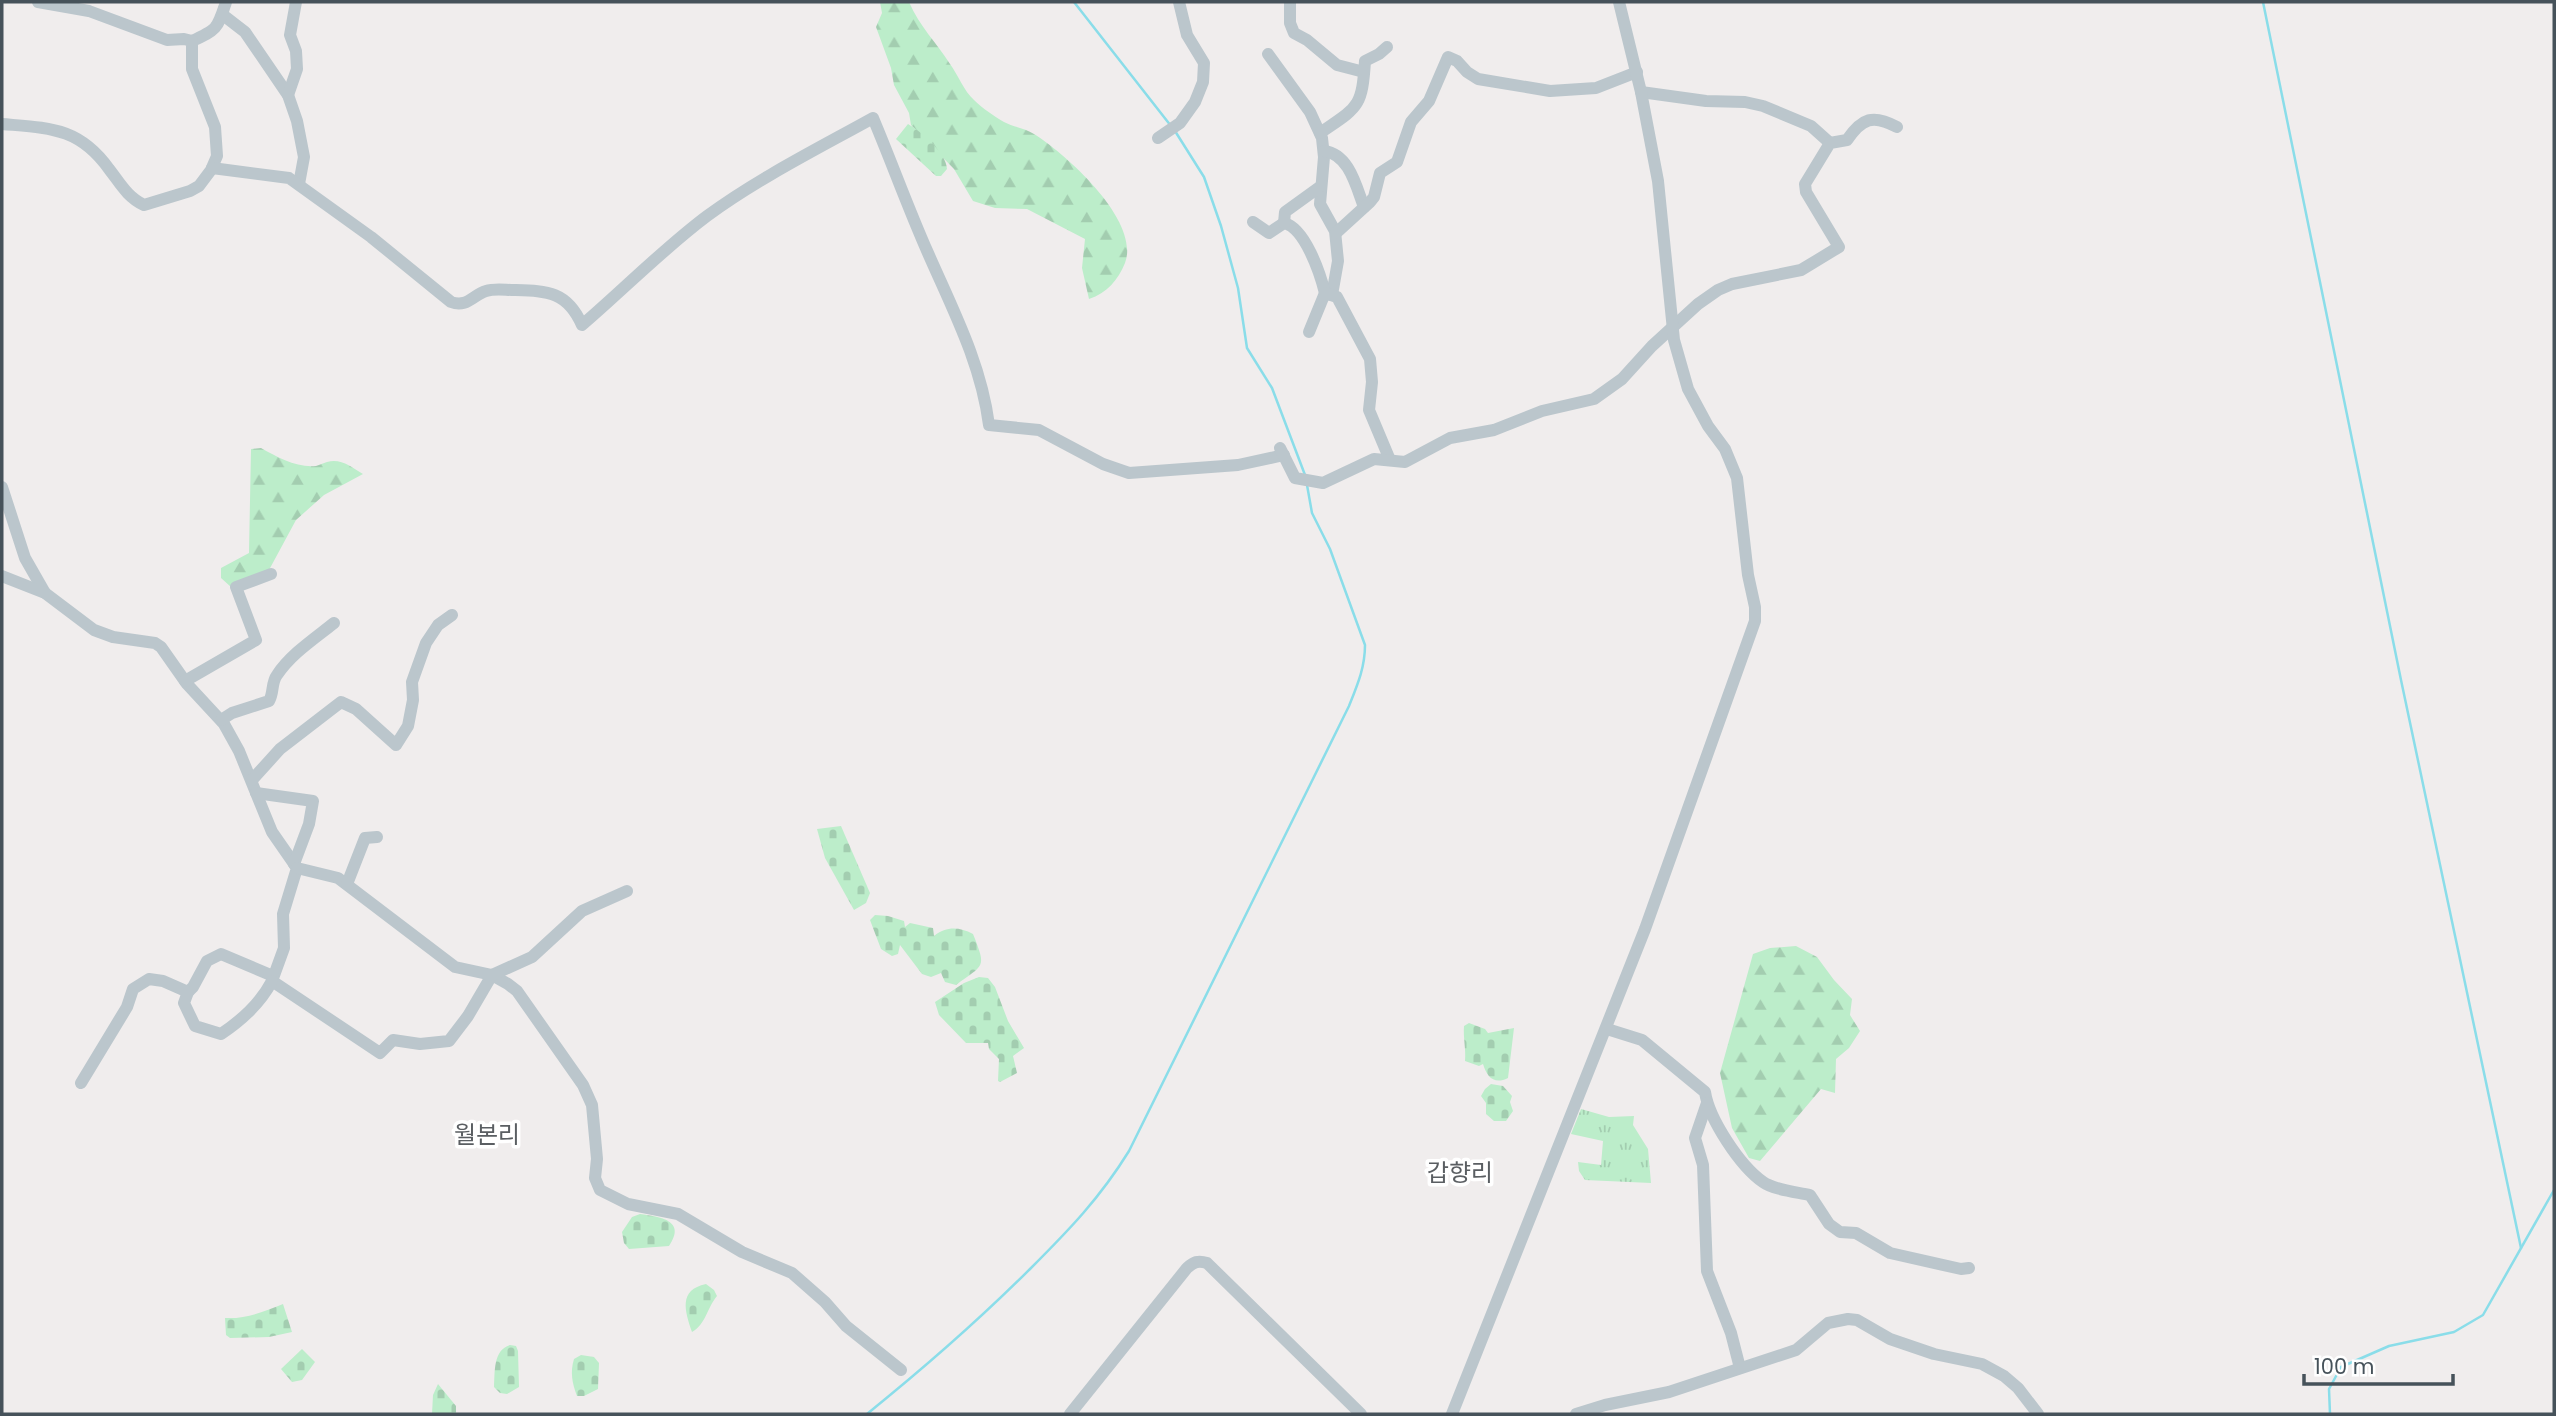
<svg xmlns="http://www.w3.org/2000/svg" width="2556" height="1416" font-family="Poppins,'Noto Sans KR',sans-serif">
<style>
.grass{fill:url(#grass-tufts)}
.forest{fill:url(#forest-firs)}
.cemetery{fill:url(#cemetery-stones)}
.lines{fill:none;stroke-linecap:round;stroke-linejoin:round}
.stream{stroke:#8adde9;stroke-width:2.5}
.street{stroke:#bbc6cc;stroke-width:12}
.labels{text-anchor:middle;stroke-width:7;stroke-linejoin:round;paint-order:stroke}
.quarter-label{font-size:24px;fill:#5a5e62;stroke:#fff}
</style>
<defs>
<pattern id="grass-tufts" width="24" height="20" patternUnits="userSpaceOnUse" patternTransform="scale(1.75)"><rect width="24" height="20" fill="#bcedca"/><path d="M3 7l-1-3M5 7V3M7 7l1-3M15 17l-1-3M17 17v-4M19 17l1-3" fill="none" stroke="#a3cdb0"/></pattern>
<pattern id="forest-firs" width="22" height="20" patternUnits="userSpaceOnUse" patternTransform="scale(1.75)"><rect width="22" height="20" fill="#bcedca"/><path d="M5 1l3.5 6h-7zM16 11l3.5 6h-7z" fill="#a3cdb0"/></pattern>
<pattern id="cemetery-stones" width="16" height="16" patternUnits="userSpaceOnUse" patternTransform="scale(1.75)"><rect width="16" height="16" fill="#bcedca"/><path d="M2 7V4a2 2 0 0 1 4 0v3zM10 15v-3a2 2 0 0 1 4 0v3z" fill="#a3cdb0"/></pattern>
</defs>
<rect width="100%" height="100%" fill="#f0eded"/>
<path class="grass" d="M1581 1109 1609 1117 1634 1116 1633 1125 1648 1149 1651 1183 1585 1180 1579 1171 1578 1162 1601 1165 1603 1141 1571 1134Z"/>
<g class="forest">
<path d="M880 2H909C920 27 936 42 950 64 958 75 964 91 974 100 982 108 994 116 1004 122 1013 127 1025 128 1034 134 1066 154 1141 221 1125 263 1118 280 1107 293 1089 299L1082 268 1085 239 1027 209 995 208 973 201 954 169 911 125 909 113 894 85 891 68 876 27 882 13Z"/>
<path d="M261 448C277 457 297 468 316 466 320 465 323 463 327 462 341 458 351 467 363 474L324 495 296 520 269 570 231 587 221 578V568L249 553 251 449Z"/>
<path d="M1796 946 1817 957 1834 980 1852 999 1850 1015 1860 1031 1849 1048 1836 1059 1835 1093 1821 1089 1760 1161 1749 1158 1732 1128 1720 1073 1753 954 1770 948Z"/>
</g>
<g class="cemetery">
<path d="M908 124C922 132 946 153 947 169L941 176H936L896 139Z"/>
<path d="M841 826 870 893 866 903 854 910 825 858 817 829Z"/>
<path d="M875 915 888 916 904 921 905 927 910 923 933 928 934 936C947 926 959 927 973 934 987 969 984 964 956 985L945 982 941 973 931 977 922 974 900 945 898 954 892 956 881 949 870 920Z"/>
<path d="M979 977 988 978 995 987 1008 1021 1024 1048 1013 1056 1017 1073 1000 1082 998 1081 999 1059 989 1049 988 1043H966L939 1015 935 1002 964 983Z"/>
<path d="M1469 1023 1485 1029 1488 1033 1514 1028 1508 1078C1494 1085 1487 1077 1483 1064L1479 1066 1465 1061C1466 1049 1463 1037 1464 1026Z"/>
<path d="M1491 1084 1503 1086 1512 1096 1510 1102 1513 1111 1506 1121H1494L1486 1114V1103L1481 1096 1485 1089Z"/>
<path d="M640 1214C660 1217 687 1220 669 1246L629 1249 624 1243 622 1232 632 1217Z"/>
<path d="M706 1284 714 1290 717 1296C707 1308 706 1324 692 1332 685 1311 678 1290 706 1284Z"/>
<path d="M283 1304 292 1332 269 1337 230 1338 226 1335 225 1318C246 1319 263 1312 283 1304Z"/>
<path d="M510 1345 516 1346 518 1351 519 1387 507 1394 500 1393 494 1387C495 1372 493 1350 510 1345Z"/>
<path d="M302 1349 315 1362 302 1380 292 1382 281 1369Z"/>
<path d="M581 1355 594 1357 599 1363 598 1389 584 1396H577C572 1383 570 1372 574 1359Z"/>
<path d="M438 1384 456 1406V1414H432L433 1395Z"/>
</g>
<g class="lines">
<g class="stream">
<path d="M1074 2 1171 126"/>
<path d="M2263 2 2401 680 2521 1248"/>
<path d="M1175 131 1204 177 1221 226 1238 288 1247 348 1272 388 1305 475"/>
<path d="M867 1414C924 1368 978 1321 1030 1269 1069 1230 1100 1198 1129 1151L1349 706C1357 686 1365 668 1365 645L1330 549 1312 513 1307 485"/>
<path d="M2330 1414 2329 1389 2341 1367 2389 1346 2454 1332 2483 1315 2554 1190"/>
</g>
<g class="street">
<path d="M1290 2V23L1294 33 1307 40 1337 65 1364 72"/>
<path d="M223 15 245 32 288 95 297 121 304 157 299 184"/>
<path d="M192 41C218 29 217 29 226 2"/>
<path d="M1268 54 1310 112 1322 138 1324 157 1320 204 1335 231 1338 261 1332 295"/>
<path d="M1641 92 1706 101 1745 102 1763 106 1811 126 1830 143"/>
<path d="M288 95 297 69 296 51 290 35 296 2"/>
<path d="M2 124C49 128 79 127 109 169 120 183 127 197 144 205L190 191 199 186 211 170 217 156 215 127 192 69V41L184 39 167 40 89 11 38 2"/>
<path d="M1320 133C1358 107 1362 108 1365 61L1379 54 1387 47"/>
<path d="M1158 138 1180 123 1195 102 1203 82 1204 63 1187 35 1179 2"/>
<path d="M1324 151C1349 154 1356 186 1364 207"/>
<path d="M212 168 289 178 371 237 451 302C467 308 473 295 486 291 495 288 505 290 514 290 547 291 567 291 582 325 624 289 663 249 707 216 759 178 817 149 873 118 892 163 908 208 928 253 953 310 981 363 989 425L1039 430 1103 464 1129 473 1238 465 1284 455"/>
<path d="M1253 222 1269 233 1284 223C1305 228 1320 273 1325 293"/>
<path d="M1284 223 1285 212 1321 186"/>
<path d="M1336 233 1370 202 1374 197 1380 173 1397 162 1411 122 1429 101 1448 57 1457 61 1467 72 1478 79 1550 91 1596 88 1637 72"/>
<path d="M1309 332 1325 293 1337 297 1370 359 1372 382 1369 410 1390 460"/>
<path d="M1280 448 1295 478 1323 483 1374 459 1405 462 1450 438 1494 430 1542 411 1594 399 1622 379 1652 346 1698 304 1718 290 1732 284 1801 270 1839 247 1806 192 1805 184 1830 143 1847 140C1862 118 1873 114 1897 127"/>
<path d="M2 487 25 558 45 593"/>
<path d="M2 576 45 593 94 630 113 637 155 643 161 647 187 684 224 724 239 751 272 832 297 868 283 914 284 948 272 981 380 1053 393 1040 420 1044 449 1041 468 1016 492 975 508 984 517 991 583 1085 592 1105 597 1159 595 1178 600 1190 628 1204 678 1214 742 1252 792 1273 825 1302 846 1326 901 1370"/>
<path d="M185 681 256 640 236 587 271 574"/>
<path d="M221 720 232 713 269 701C274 693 271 683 277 675 291 654 314 639 334 623"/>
<path d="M252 780 280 749 341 702 356 709 396 745 408 726 413 700 412 682 426 643 438 625 452 615"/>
<path d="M256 793 313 801 309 824 294 864"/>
<path d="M297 868 338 878 455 967 492 975 532 957 582 911 627 891"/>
<path d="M347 884 365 838 377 837"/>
<path d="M188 992 193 987 207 961 221 954 273 976"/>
<path d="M1607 1029 1642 1040 1705 1092C1709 1119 1740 1166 1763 1182 1774 1190 1797 1192 1810 1195L1829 1224 1840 1232 1856 1233 1890 1253 1961 1269 1969 1268"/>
<path d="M81 1083 127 1007 133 989 149 979 163 981 188 992 184 1003 195 1026 221 1034C242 1020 260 1004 272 981"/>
<path d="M1707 1103 1695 1138 1703 1165 1707 1271 1731 1333 1740 1368"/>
<path d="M1070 1414 1187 1268C1194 1262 1198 1260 1207 1263L1361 1414"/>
<path d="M1452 1414 1645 929 1755 621V607L1748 575 1737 478 1725 449 1708 426 1688 389 1674 340 1658 181 1641 92 1619 2"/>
<path d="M1576 1414 1605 1405 1669 1392 1796 1350 1828 1323 1848 1319 1857 1320 1890 1339 1934 1354 1982 1364 2004 1376 2018 1388 2038 1414"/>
</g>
</g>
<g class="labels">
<g class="quarter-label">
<text x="487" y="1143">월본리</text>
<text x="1460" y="1181">갑향리</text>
</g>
</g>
<rect width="2556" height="1416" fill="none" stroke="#46525a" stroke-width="7"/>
<path d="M2304 1374v10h149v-10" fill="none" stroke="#46525a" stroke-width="3.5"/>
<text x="2314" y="1374" font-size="21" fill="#46525a" stroke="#ffffff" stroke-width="5" paint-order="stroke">100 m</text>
</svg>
